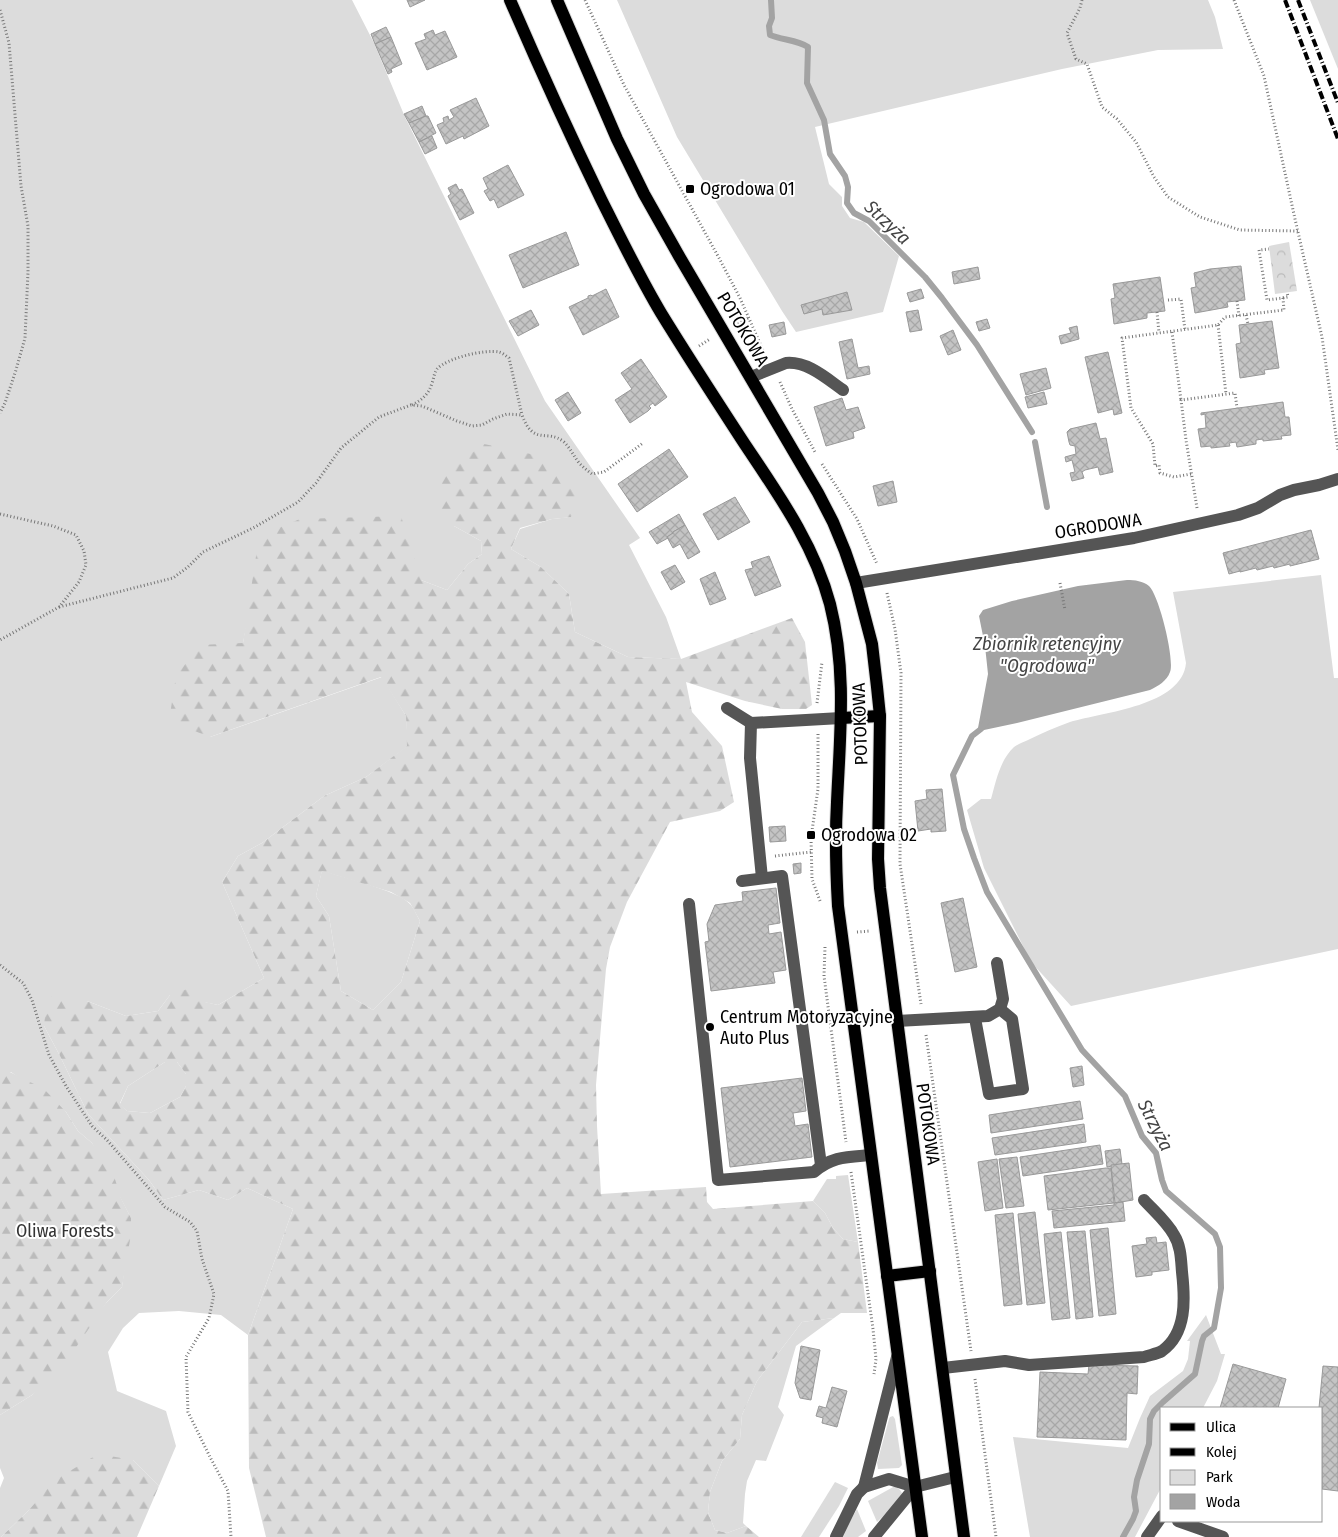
<svg xmlns="http://www.w3.org/2000/svg" width="1338" height="1537" font-family="'Fira Sans Condensed',sans-serif">
<style>
.green{fill:#dcdcdc}
.forest{fill:url(#forest-firs);fill-rule:evenodd}
.park{fill:url(#park-crowns)}
.water{fill:#a3a3a3}
.lines{fill:none;stroke-linecap:round;stroke-linejoin:round}
.stream{stroke:#a3a3a3;stroke-width:6}
.building{fill:url(#building-cross-hatch);stroke:#999}
.major-casing{stroke:#dbdbdb;stroke-width:14}
.path{stroke:#777;stroke-width:3;stroke-dasharray:1 2.5;stroke-linecap:butt}
.minor{stroke:#555;stroke-width:12}
.major{stroke:#000;stroke-width:12}
.rail{stroke:#000;stroke-width:4;stroke-dasharray:8 2.5 1 2.5;stroke-linecap:butt}
.poi-dot{fill:#000;stroke:#fff;stroke-width:2}
.labels{text-anchor:middle;stroke-width:4;stroke-linejoin:round;paint-order:stroke}
.poi-label{font-size:18px;fill:#000;stroke:#fff;text-anchor:start}
.street-label{font-size:18px;fill:#000;stroke:#fff}
.park-label{font-size:18px;fill:#333;stroke:#fff}
.water-label{font-size:19px;font-style:italic;fill:#444;stroke:#fff}
</style>
<defs>
<pattern id="forest-firs" width="22" height="20" patternUnits="userSpaceOnUse" patternTransform="scale(1.25)"><rect width="22" height="20" fill="#dcdcdc"/><path d="M5 1l3.5 6h-7zM16 11l3.5 6h-7z" fill="#bbb"/></pattern>
<pattern id="park-crowns" width="20" height="18" patternUnits="userSpaceOnUse" patternTransform="scale(1.25)"><rect width="20" height="18" fill="#dcdcdc"/><path d="M2 6a3 3 0 1 1 6 0M12 15a3 3 0 1 1 6 0" fill="none" stroke="#bbb"/></pattern>
<pattern id="building-cross-hatch" width="8" height="8" patternUnits="userSpaceOnUse" patternTransform="scale(1.25)"><rect width="8" height="8" fill="#c4c4c4"/><path d="M0 0l8 8M0 8l8-8" fill="none" stroke="#a7a7a7"/></pattern>
</defs>
<rect width="100%" height="100%" fill="#fff"/>
<g class="green">
<path d="M0 0H352L374 43 405 117 545 401 640 538 629 545 666 617 681 659 628 657 575 632 569 594 541 567 511 549 520 529 552 519 571 517 454 526 481 541 482 554 468 564 447 590 421 580 247 622 243 643 210 737 382 677 406 716 408 746 366 777 324 796 262 843 238 856 222 882 264 978 218 1005 170 995 158 1011 126 1016 87 1001 44 1026 59 1054 88 1114 149 1180 163 1200 199 1190 228 1200 247 1188 293 1209 248 1335 221 1315 179 1311 139 1313 123 1328 108 1352 117 1391 166 1411 176 1446 159 1486 133 1460 29 1510 1 1537H0V1488L4 1478 0 1468V1415L32 1395 107 1302 122 1287 131 1218 92 1143 78 1131 66 1112 11 1072H0Z"/>
<path d="M617 0H1208L1215 17 1223 49 1158 50 1062 69 815 127 829 184 842 197V206L850 218 864 222 899 256 883 312 796 332 782 311 677 137Z"/>
<path d="M1310 0H1338V69Z"/>
<path d="M1321 575 1334 678H1338V949L1071 1006 1031 962 984 868 967 810 981 799H991C996 781 1000 760 1014 747 1018 744 1024 742 1028 740 1042 733 1056 727 1070 722 1104 712 1182 706 1186 663L1173 592Z"/>
<path d="M322 870C342 878 398 890 410 904 414 908 417 916 420 921L401 982 373 1010 341 991 329 916 316 896Z"/>
<path d="M165 1062H177L186 1074V1086L180 1097 150 1113 127 1111 120 1104 128 1086Z"/>
<path d="M848 1175 858 1242 843 1239 833 1228 825 1213 813 1201 827 1179H836V1176Z"/>
<path d="M1206 1315 1221 1354H1225L1217 1381 1203 1408H1162V1486L1135 1537H1030L1013 1437 1128 1448 1140 1418 1150 1396 1183 1371 1188 1359 1190 1341H1187Z"/>
<path d="M834 1318 796 1346 778 1407 784 1415 766 1461 756 1460 747 1481 745 1494 743 1523 746 1526 727 1533 715 1530 708 1512 710 1492 722 1461 740 1439 742 1415 757 1381 802 1322Z"/>
<path d="M893 1416 895 1419 902 1465 899 1468 878 1469 877 1463 889 1419 890 1417Z"/>
<path d="M835 1482 848 1488 839 1506 819 1537H801Z"/>
<path d="M895 1486 900 1490 902 1493 892 1508 877 1522 868 1501Z"/>
<path d="M857 1509 866 1531 858 1537H841Z"/>
</g>
<g class="forest">
<path d="M484 444 540 456 565 475 581 492 571 517 552 519 520 528 511 549 541 567 569 594 575 632 628 657 681 659 792 618 805 642 812 705 806 709H782L745 701 686 682 692 712 722 746 734 802 720 811 670 822 627 902 610 947 606 969 596 1085 597 1126 601 1194 706 1187 707 1202 713 1209 813 1201 825 1213 833 1228 843 1239 858 1242 867 1313H841L834 1318 802 1322 757 1381 742 1415 740 1439 722 1461 710 1492 708 1512 715 1530 727 1533 746 1526 759 1537H266L249 1468 248 1335 293 1209 247 1188 228 1200 199 1190 163 1200 149 1180 88 1114 59 1054 44 1026 46 1006 52 996 87 1001 126 1016 158 1011 170 995 193 987 205 1002 218 1005 264 978 222 882 238 856 262 843 324 796 366 777 407 746 406 716 381 677 210 737 169 721 176 676 200 645 243 643 259 536 300 519 401 516 421 580 447 590 468 564 482 554 481 541 454 526 440 510 438 489 448 470ZM322 871 391 892 410 903 420 921 401 982 373 1010 341 991 329 916 316 896ZM165 1062H177L186 1074V1086L180 1097 150 1113 127 1111 120 1103 128 1086Z"/>
<path d="M0 1072H10L44 1089 66 1112 78 1131 92 1143 113 1173 121 1198 131 1218V1234L122 1287 107 1302 68 1359 32 1395 0 1415Z"/>
<path d="M98 1454 133 1460 159 1486 137 1537H1L29 1510 55 1480Z"/>
</g>
<path class="park" d="M1289 242 1297 291 1275 294 1269 246Z"/>
<path class="water" d="M1127 580C1135 580 1143 581 1149 586 1159 595 1175 660 1170 672 1167 681 1158 686 1150 690L1017 723 984 730 978 728 988 674 985 646 979 616 983 610 1012 601 1078 586Z"/>
<g class="lines">
<g class="stream">
<path d="M771 0 772 18 769 26 770 35C782 40 798 40 808 47L807 83 824 120 830 154 845 176 848 187 847 203 854 213 869 221 925 277 942 298 977 345 1032 432"/>
<path d="M1035 442 1047 507"/>
<path d="M986 722 981 729 972 736 953 775 964 829 974 858 987 892 1082 1050 1125 1096 1142 1136 1156 1153 1162 1180 1166 1191 1215 1234 1220 1247 1221 1288 1214 1328 1204 1336 1202 1341 1195 1374 1163 1402 1154 1411 1150 1419 1149 1444 1137 1480 1134 1497 1136 1511 1133 1519 1123 1537"/>
</g>
</g>
<g class="building">
<path d="M407 0H425L410 7Z"/>
<path d="M386 27 391 37 375 44 371 34Z"/>
<path d="M433 30 435 35 445 31 457 57 427 70 415 43 426 39 424 34Z"/>
<path d="M391 37 402 64 391 69 392 72 388 74 375 44Z"/>
<path d="M476 98 489 126 464 139 463 136 446 144 437 125 444 122 443 118 448 116 449 120 454 117 450 110Z"/>
<path d="M422 106 426 116 409 123 404 114Z"/>
<path d="M426 116H428L436 133 419 142 409 123Z"/>
<path d="M432 136 437 148 425 154 419 142Z"/>
<path d="M508 165 524 195 498 208 494 199 490 201 484 191 488 189 483 178Z"/>
<path d="M456 184 459 190 462 189 474 213 460 220 448 196 451 194 448 188Z"/>
<path d="M566 232 579 265 523 288 509 255Z"/>
<path d="M1241 266 1245 300 1227 302 1228 307 1195 313 1191 288 1196 287 1194 273 1210 269Z"/>
<path d="M978 267 980 279 954 284 952 272Z"/>
<path d="M1160 277 1165 311 1147 313V318L1114 324 1111 299 1115 298 1113 284Z"/>
<path d="M606 289 619 317 583 335 569 307 588 298V296L591 295 592 296Z"/>
<path d="M921 289 924 298 910 302 907 293Z"/>
<path d="M847 292 852 310 823 315 822 309 804 314 801 305Z"/>
<path d="M531 310 539 325 518 336 509 321Z"/>
<path d="M918 310 922 330 910 332 906 312Z"/>
<path d="M987 319 990 328 979 331 976 322Z"/>
<path d="M1272 321 1279 368 1264 370 1265 374 1240 378 1236 344 1241 343 1239 325Z"/>
<path d="M784 322 786 334 772 337 769 325Z"/>
<path d="M1077 326 1079 339 1061 344 1059 336 1071 333 1069 328Z"/>
<path d="M953 330 961 350 948 355 940 336Z"/>
<path d="M852 339 858 368 869 366 870 374 847 379 839 342Z"/>
<path d="M1108 352 1122 413 1114 415 1113 409 1098 413 1085 357Z"/>
<path d="M641 359 667 397 655 406 653 403 649 406 651 408 648 411 630 423 615 400 632 389 621 373Z"/>
<path d="M1046 368 1051 388 1026 395 1020 374Z"/>
<path d="M568 392 581 413 568 421 555 400Z"/>
<path d="M1044 392 1047 404 1028 408 1025 397Z"/>
<path d="M842 398 846 410 858 407 865 428 853 432 854 438 826 446 814 407Z"/>
<path d="M1283 402 1285 417H1289L1291 435 1281 436 1282 439 1263 441V439L1256 440V444L1237 447 1236 442 1229 443 1230 446 1211 448V446L1201 447 1198 429 1206 428 1205 414 1201 415V413Z"/>
<path d="M1096 423 1100 439 1106 438 1113 472 1100 475 1098 467 1085 470 1082 472 1084 478 1072 481 1070 473 1075 472 1072 460 1066 462 1065 457 1076 454 1075 446 1070 445 1069 442 1067 432 1070 429Z"/>
<path d="M669 449 688 477 637 512 618 484Z"/>
<path d="M893 481 897 502 878 506 873 486Z"/>
<path d="M735 497 750 522 718 540 703 514Z"/>
<path d="M679 514 685 525 673 532V533L667 537 668 538 657 544 649 532Z"/>
<path d="M685 525 700 552 688 559 680 544 673 548 667 537 673 533V532Z"/>
<path d="M1311 530 1319 559 1290 566V564L1274 568 1273 566 1257 570 1256 568 1240 572V571L1229 574 1223 553Z"/>
<path d="M769 556 781 586 755 596 745 570 753 568 751 562Z"/>
<path d="M675 565 685 582 671 590 661 572Z"/>
<path d="M715 572 726 599 710 605 700 579Z"/>
<path d="M942 789 946 831 931 832V829L918 831 915 801 927 799 926 790Z"/>
<path d="M785 826 786 841 770 842 769 827Z"/>
<path d="M801 863V873L794 874 793 864Z"/>
<path d="M776 888 780 923 768 925 769 934 781 932 786 970 773 972 775 983 711 991 705 942 709 941 707 924 715 905 743 901 742 892Z"/>
<path d="M963 898 977 967 955 972 941 903Z"/>
<path d="M1082 1066 1084 1085 1073 1087 1070 1068Z"/>
<path d="M802 1078 806 1111 793 1113 795 1126 808 1124 812 1157 730 1167 721 1088Z"/>
<path d="M1080 1101 1083 1119 991 1133 989 1115Z"/>
<path d="M1084 1124 1086 1142 995 1155 992 1138Z"/>
<path d="M1100 1145 1103 1164 1023 1176 1020 1157Z"/>
<path d="M1120 1149 1122 1164 1107 1167 1105 1151Z"/>
<path d="M1017 1157 1024 1206 1006 1208 999 1159Z"/>
<path d="M997 1159 1003 1208 985 1211 978 1162Z"/>
<path d="M1129 1163 1133 1200 1115 1203 1111 1165Z"/>
<path d="M1106 1168H1111L1114 1203 1048 1210 1044 1176Z"/>
<path d="M1123 1202 1125 1221 1054 1228 1052 1211 1114 1205V1203Z"/>
<path d="M1035 1212 1045 1303 1027 1305 1018 1214Z"/>
<path d="M1013 1213 1022 1304 1004 1306 995 1215Z"/>
<path d="M1108 1228 1116 1314 1099 1316 1090 1230Z"/>
<path d="M1085 1231 1093 1317 1076 1319 1067 1232Z"/>
<path d="M1061 1232 1070 1318 1052 1320 1044 1234Z"/>
<path d="M1156 1237 1157 1243 1166 1242 1169 1270 1152 1272V1275L1136 1277 1132 1246 1147 1244 1146 1238Z"/>
<path d="M801 1346 820 1350 811 1400 800 1398 795 1383Z"/>
<path d="M1233 1364 1286 1379 1278 1408H1220Z"/>
<path d="M1089 1365 1138 1366 1137 1394 1127 1393 1126 1440 1037 1437 1040 1372 1088 1374Z"/>
<path d="M1323 1366 1338 1367V1491L1322 1489V1408H1319Z"/>
<path d="M832 1387 847 1391 837 1427 822 1423 823 1418 816 1416 819 1406 826 1408Z"/>
</g>
<g class="lines">
<defs>
<g id="major">
<path d="M510 0C539 67 569 133 601 199 620 237 639 276 661 313 688 357 716 400 744 443 778 494 814 544 830 604 847 671 840 734 837 802 835 837 836 871 838 906L922 1537"/>
<path d="M557 0 617 139 644 194 679 256 818 493 833 522 845 551 856 583 872 644 877 687 880 716 878 859 880 888 964 1537"/>
<path d="M841 718 880 716"/>
<path d="M887 1276 930 1271"/>
</g>
</defs>
<use href="#major" class="major-casing"/>
<g class="path">
<path d="M585 0 624 85 719 258 740 298 765 355"/>
<path d="M1082 0 1080 8 1067 33 1076 59 1087 64 1102 107 1117 119 1136 142 1154 177 1168 197 1200 217 1240 230 1298 231"/>
<path d="M1234 0 1264 76 1295 219 1322 337 1338 450"/>
<path d="M0 10 9 43 21 186 28 226V272L25 338 16 370 5 403 0 413"/>
<path d="M1283 298 1288 297 1287 292"/>
<path d="M1168 300 1181 299 1185 330"/>
<path d="M1237 301 1239 316"/>
<path d="M1157 312 1159 333"/>
<path d="M1246 315 1248 324"/>
<path d="M738 324 748 318"/>
<path d="M1218 325 1226 394"/>
<path d="M1172 332 1181 400"/>
<path d="M699 346 710 339"/>
<path d="M780 382 792 409 815 452"/>
<path d="M412 405C422 400 429 394 432 383 434 378 434 373 437 369 447 358 485 349 499 352 503 353 506 356 509 358L522 415"/>
<path d="M822 464 857 519 877 564"/>
<path d="M1191 474 1174 477 1160 473 1159 465 1155 466 1153 444 1131 408 1122 338 1218 325 1225 317 1284 310 1283 298 1267 300 1259 250 1269 249"/>
<path d="M1197 508 1186 440 1181 400 1235 393 1237 408"/>
<path d="M0 514 53 526 76 535 84 551 86 565 79 582 59 607 0 640"/>
<path d="M1060 583 1065 610"/>
<path d="M887 593 895 629 901 673 900 864 921 1004"/>
<path d="M59 607 173 578 188 567 203 552 255 527 298 502 316 483 341 448 379 417 411 405 422 406 457 421 472 426 482 425 493 419 507 414 522 415C534 447 547 428 564 442 571 449 574 457 580 464 584 468 588 471 592 474L604 472 643 443"/>
<path d="M817 703 822 662"/>
<path d="M818 734V789L811 838 812 879 820 901"/>
<path d="M775 856 811 852"/>
<path d="M857 932 870 931"/>
<path d="M825 947 824 976 846 1142"/>
<path d="M0 965 23 983 32 1000 49 1055 66 1086 92 1126 107 1140 165 1207 190 1222 197 1231 202 1259 214 1294 209 1318 186 1357 188 1412 210 1457 228 1491 231 1537"/>
<path d="M926 1035 971 1351"/>
<path d="M851 1172 873 1329 876 1359 874 1374"/>
<path d="M975 1379 996 1537"/>
</g>
<g class="minor">
<path d="M751 377 786 363C807 361 826 378 843 390"/>
<path d="M856 583 1134 538 1238 515 1258 508 1280 495 1294 490 1319 485 1338 479"/>
<path d="M727 708 751 723 750 758 762 878"/>
<path d="M751 723 841 718"/>
<path d="M742 881 782 876 821 1165"/>
<path d="M689 904 718 1180 814 1172C832 1156 848 1157 871 1155"/>
<path d="M975 1018 989 1094 1023 1089 1012 1019 1000 1009"/>
<path d="M897 1021 988 1016 1000 1009 1003 999 997 963"/>
<path d="M943 1368 1005 1361 1029 1365 1144 1357C1149 1355 1157 1354 1162 1351 1187 1333 1185 1299 1182 1272 1181 1260 1181 1246 1174 1235 1167 1222 1154 1211 1144 1200"/>
<path d="M864 1487 897 1357"/>
<path d="M1178 1521 1223 1537"/>
<path d="M836 1537 857 1494 864 1487 889 1479 915 1487 955 1477"/>
<path d="M874 1537 915 1487"/>
<path d="M1147 1537 1162 1516"/>
</g>
<use href="#major" class="major"/>
<g class="rail">
<path d="M1285 0 1338 139"/>
<path d="M1298 0 1338 103"/>
</g>
</g>
<g class="poi-dot">
<rect x="685" y="184" width="10" height="10" rx="2.5"/>
<rect x="806" y="830" width="10" height="10" rx="2.5"/>
<circle cx="710" cy="1027" r="5"/>
</g>
<g class="labels">
<g class="poi-label">
<text x="700" y="195">Ogrodowa 01</text>
<text x="821" y="841">Ogrodowa 02</text>
<text x="720" y="1023">Centrum Motoryzacyjne<tspan x="720" dy="21">Auto Plus</tspan></text>
</g>
<g class="street-label">
<text transform="translate(743 329) rotate(59)" y="6">POTOKOWA</text>
<text transform="translate(1098 526) rotate(-9)" y="6">OGRODOWA</text>
<text transform="translate(860 724) rotate(-92)" y="6">POTOKOWA</text>
<text transform="translate(928 1124) rotate(82)" y="6">POTOKOWA</text>
</g>
<g class="park-label">
<text x="65" y="1237">Oliwa Forests</text>
</g>
<g class="water-label">
<text transform="translate(888 222) rotate(43)" y="7">Strzyża</text>
<text x="1047" y="650">Zbiornik retencyjny<tspan x="1047" dy="22">"Ogrodowa"</tspan></text>
<text transform="translate(1156 1125) rotate(63)" y="7">Strzyża</text>
</g>
</g>
<rect x="1160" y="1407" width="162" height="115" fill="#ffffff" stroke="#999999"/>
<rect x="1170" y="1423" width="25" height="8" fill="#000000" stroke="#999999"/>
<text x="1206" y="1432" font-size="15" fill="#000000">Ulica</text>
<rect x="1170" y="1448" width="25" height="8" fill="#000000" stroke="#999999"/>
<text x="1206" y="1457" font-size="15" fill="#000000">Kolej</text>
<rect x="1170" y="1470" width="25" height="15" fill="#dcdcdc" stroke="#999999"/>
<text x="1206" y="1482" font-size="15" fill="#000000">Park</text>
<rect x="1170" y="1494" width="25" height="15" fill="#a3a3a3" stroke="#999999"/>
<text x="1206" y="1507" font-size="15" fill="#000000">Woda</text>
</svg>
